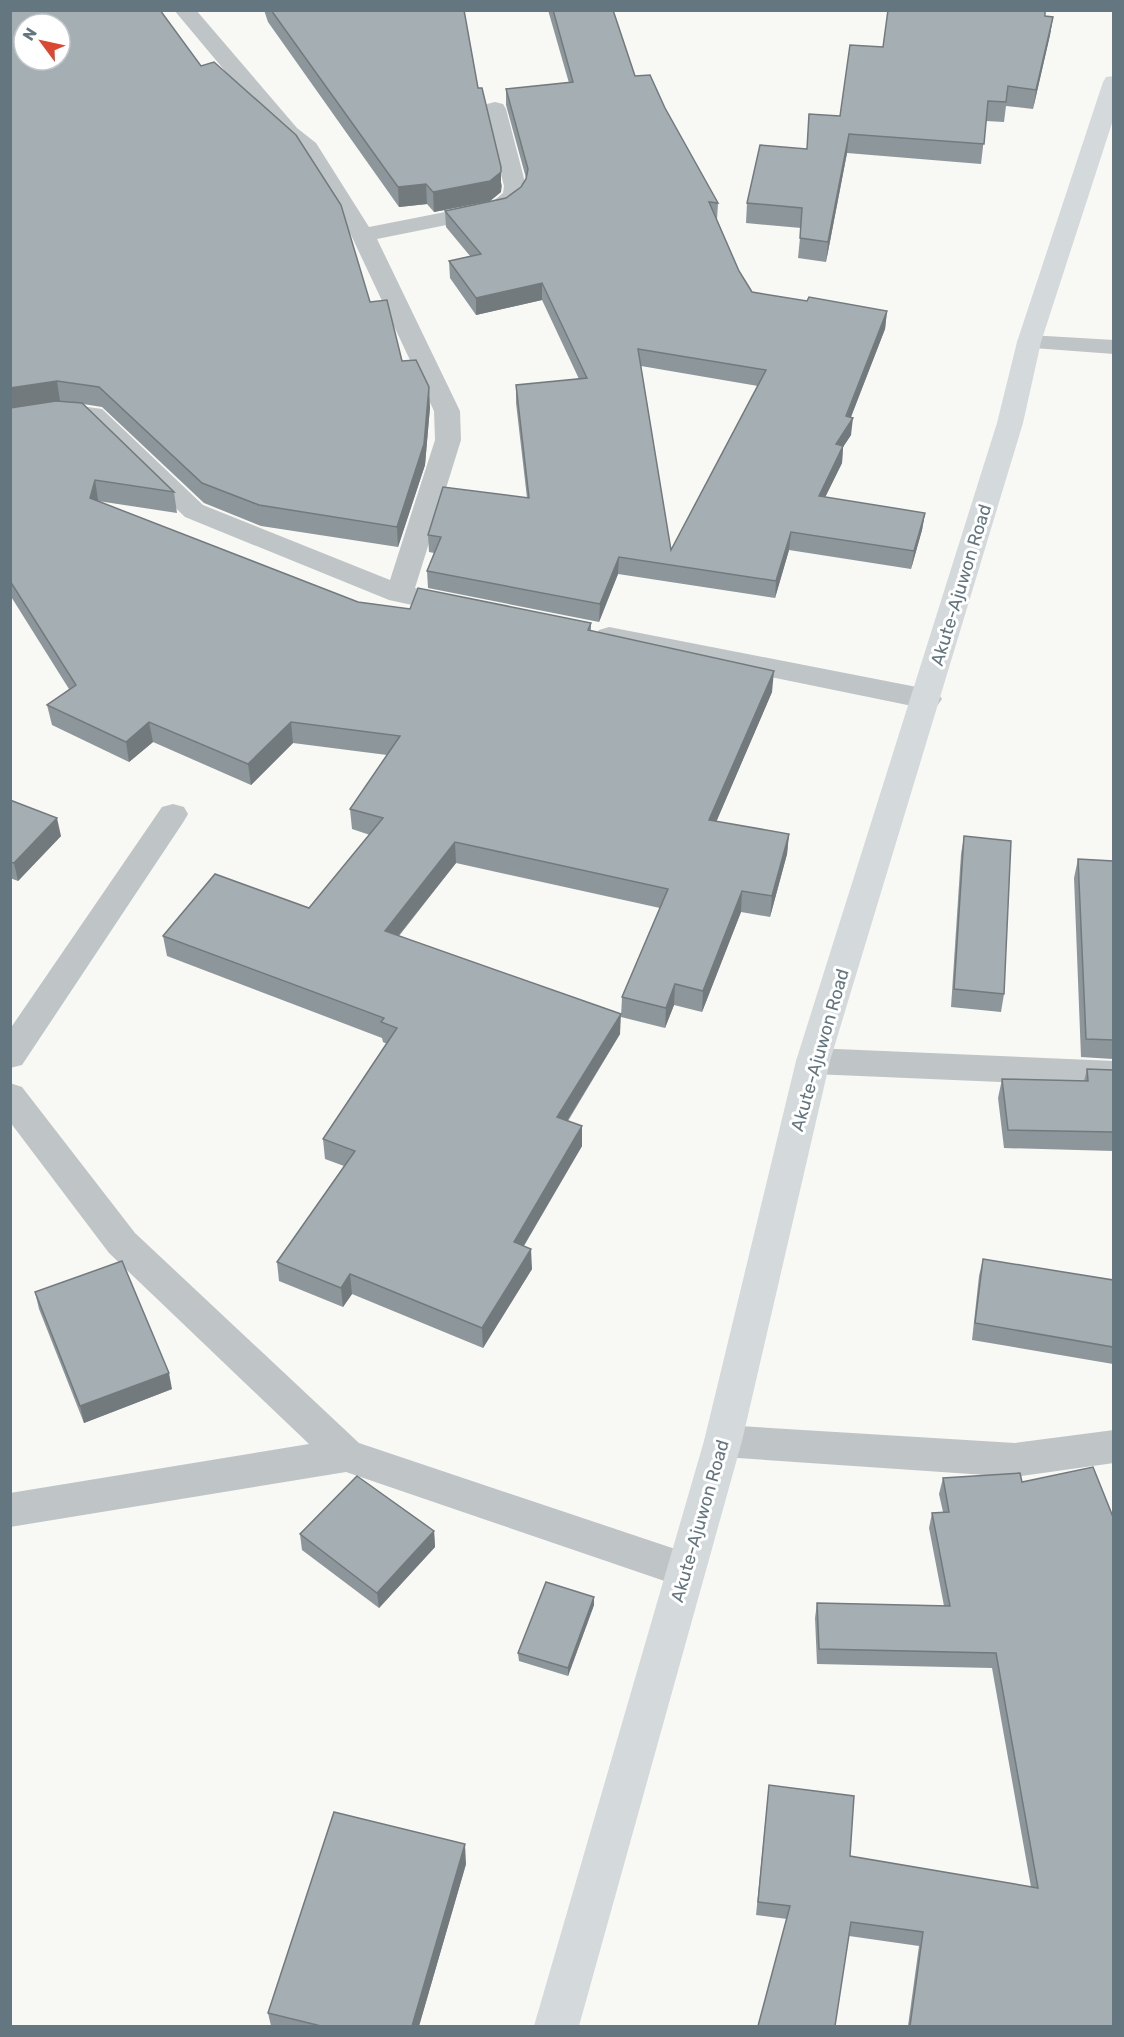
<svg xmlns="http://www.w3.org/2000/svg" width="1124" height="2037" font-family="Rubik,sans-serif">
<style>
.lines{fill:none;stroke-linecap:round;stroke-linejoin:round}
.street{fill:#bfc4c7;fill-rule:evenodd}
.secondary{fill:#d4d9db;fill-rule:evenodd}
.wall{fill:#8d969a;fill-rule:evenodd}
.shaded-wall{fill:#737a7d}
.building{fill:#a4aeb3;stroke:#737a7d;stroke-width:1.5;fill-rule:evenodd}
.labels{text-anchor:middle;stroke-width:6;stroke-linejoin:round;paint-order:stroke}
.street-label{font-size:18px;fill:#64767f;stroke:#fff}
</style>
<rect width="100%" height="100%" fill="#f8f8f5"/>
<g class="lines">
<g class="street">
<path d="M174 10H196L297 128 316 143 369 227 491 203 503 193 504 186 484 109 487 104 495 102 503 104 506 109 526 186C525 201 517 204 506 213L377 239 460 411 461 440 415 588 468 600 472 606 468 612 458 615 389 600 185 517 86 421 60 419 10 427V411L60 403 102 409 203 505 390 580 435 440 434 411 351 235 299 152 281 138Z"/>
<path d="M1029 335 1114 340V354L1020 347 1017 342 1020 337Z"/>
<path d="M609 627 927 689 937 692 942 699 937 706 927 709 599 642 595 636 599 630Z"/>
<path d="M173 804 184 807 188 814 184 821 22 1065 10 1068V1029L162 807Z"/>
<path d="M813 1048 1114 1061V1087L813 1074 801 1070 796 1061 801 1052Z"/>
<path d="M10 1083 22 1087 135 1233 359 1443 699 1557 705 1570 699 1583 685 1588 346 1472 10 1527V1493L309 1444 109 1253 10 1122Z"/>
<path d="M723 1425 1015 1443 1114 1430V1463L1015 1477 723 1457 710 1453 704 1441 710 1429Z"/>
</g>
<path class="secondary" d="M1114 76V117L1041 342 1023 423 830 1061 742 1441 579 2026H534L704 1441 796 1061 997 423 1017 342 1103 82 1106 77Z"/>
</g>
<g class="wall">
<path d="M10 10 370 302 402 361 430 407 425 465 398 547 261 526 204 503 102 407 83 404 174 492 177 513 98 501 358 602 410 609 591 623V631L772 692 716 822 789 834 787 854 770 917 741 912 702 1012 674 1005 665 1028 621 1017 622 997 660 908 456 863 399 936 620 1034 568 1121 582 1146 524 1246 532 1269 483 1348 352 1294 343 1307 279 1281 277 1262 344 1166 325 1159 323 1139 387 1044 383 1042 382 1038 167 956 163 936 309 908 370 835 352 829 350 809 387 755 293 743 251 785 153 742 129 762 52 725 47 705 69 689 10 595Z"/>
<path d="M264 10H464L478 88 502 186 501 192 490 201 434 212 427 204 399 207 268 22Z"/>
<path d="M548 10H613L635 76 665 108 718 203 717 220 739 271 752 292 807 301 887 311 885 329 851 417V435L843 447 842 463 825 497 925 513 922 530 911 569 789 550 775 598 618 574 599 622 428 588 427 571 434 553 429 552 428 535 527 498 516 403V385L579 379 542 300 476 315 450 278 449 261 470 256 446 227 445 211 506 198 521 187 526 178 506 105V89L569 83ZM641 366 758 386 671 550Z"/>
<path d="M1045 16 1053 17 1050 35 1033 109 1006 106 1004 122 986 121 981 164 847 153 826 262 798 258 801 228 746 223 747 203 807 149 840 116 883 47Z"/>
<path d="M10 800 61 836 18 881 10 878Z"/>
<path d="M964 836 1004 994 1001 1012 951 1007 961 854Z"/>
<path d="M1078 859 1113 861V1059L1081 1057 1074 878Z"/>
<path d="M1087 1069 1113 1070V1151L1004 1148 998 1098 1002 1079 1084 1081Z"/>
<path d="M983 1259 1113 1280V1364L972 1340 979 1276Z"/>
<path d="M35 1292 172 1389 84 1423 39 1309Z"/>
<path d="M943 1478 1113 2026H908L919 1946 849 1936 787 1919 756 1915 769 1785 850 1856 1031 1887 992 1668 817 1664 815 1618 817 1603 944 1606 929 1528 932 1513 943 1512 939 1494Z"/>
<path d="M434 1531 435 1547 379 1608 302 1550 300 1534Z"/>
<path d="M594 1605 568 1676 519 1661 518 1653Z"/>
<path d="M466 1864 419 2026H271L268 2013Z"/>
</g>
<g class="shaded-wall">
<path d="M1053 17 1050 35 1033 109 1036 90Z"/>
<path d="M849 134 847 153 826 262 828 242Z"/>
<path d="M501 167V192L490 201 434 212 433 192Z"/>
<path d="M426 184 427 204 399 207 398 187Z"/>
<path d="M542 283V300L476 315V298Z"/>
<path d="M887 311 885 329 847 427 853 418 851 435 843 447 842 463 817 514 819 496 836 444Z"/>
<path d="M57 381 60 401 10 409V388Z"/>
<path d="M429 387 430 407 425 465 398 547 397 527Z"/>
<path d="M95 480 98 500 94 518 90 498Z"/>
<path d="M925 513 922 530 911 569 914 551Z"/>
<path d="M791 532 789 550 775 598 776 581Z"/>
<path d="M619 557 618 574 599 622 600 604Z"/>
<path d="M774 671 772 692 708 841 709 820Z"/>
<path d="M149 722 153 742 129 762 126 742Z"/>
<path d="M291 722 293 743 251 785 248 764Z"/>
<path d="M57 818 61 836 18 881 14 863Z"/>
<path d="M789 834 787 854 770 917 772 896Z"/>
<path d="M455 842 456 863 386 951 385 931Z"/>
<path d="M742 891 741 912 702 1012 703 991Z"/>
<path d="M675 984 674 1005 665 1028 666 1008Z"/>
<path d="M621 1014 620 1034 557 1137V1117Z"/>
<path d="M582 1126V1146L514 1262V1242Z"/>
<path d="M531 1249 532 1269 483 1348 482 1328Z"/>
<path d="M350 1274 352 1294 343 1307 341 1288Z"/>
<path d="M169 1373 172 1389 84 1423 80 1406Z"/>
<path d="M434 1531 435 1547 379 1608 377 1593Z"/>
<path d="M594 1597V1605L568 1676V1668Z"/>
<path d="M465 1844 466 1864 419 2026H412Z"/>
</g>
<g class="building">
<path d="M10 10H160L201 66 214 62 296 135 341 205 370 302 387 300 402 361 416 360 429 387 424 444 397 527 259 505 202 483 99 387 57 381 10 388ZM24 24H60V60H24Z"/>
<path d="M271 10H464L478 88H482L501 167V172L490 181 433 192 426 184 398 187Z"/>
<path d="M553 10H613L635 76 650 75 665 108 718 203 709 202 739 271 752 292 807 301 809 297 887 311 846 416 853 418 836 444 843 446 819 496 925 513 914 551 791 532 776 581 619 557 600 604 427 571 441 537 428 535 443 487 529 498 516 385 587 378 542 283 476 298 449 261 481 254 445 211 506 198 521 187 526 179 528 169 506 89 573 82ZM638 349 766 370 671 550Z"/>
<path d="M888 10H1045V16L1053 17 1036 90 1008 86 1006 102 988 101 984 144 849 134 828 242 800 238 802 208 747 203 760 145 807 149 809 114 840 116 850 45 883 47Z"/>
<path d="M56 401 82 403 174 492 95 480 90 498 358 602 410 609 418 588 591 623 588 630 774 671 709 820 789 834 772 896 742 891 703 991 675 984 666 1008 622 997 668 889 455 842 385 931 621 1014 557 1117 582 1126 514 1242 531 1249 482 1328 350 1274 341 1288 277 1262 355 1151 323 1139 397 1028 381 1022 384 1018 163 936 215 874 309 908 383 818 350 809 400 736 291 722 248 764 149 722 126 742 47 705 76 685 10 581V408Z"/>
<path d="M10 800 57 818 14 863 10 862Z"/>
<path d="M964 836 1011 841 1004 994 954 989Z"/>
<path d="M1078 859 1113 861V1040L1086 1039Z"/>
<path d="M1087 1069 1113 1070V1132L1008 1130 1002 1079 1088 1081Z"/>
<path d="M983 1259 1113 1280V1347L975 1323Z"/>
<path d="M122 1261 169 1373 80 1406 35 1292Z"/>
<path d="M1093 1467 1113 1517V2026H910L923 1932 851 1922 835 2026H758L790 1906 758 1902 769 1785 854 1796 850 1856 1038 1888 996 1653 819 1649 817 1603 950 1606 932 1513 949 1512 943 1478 1020 1473 1022 1482Z"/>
<path d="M357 1476 434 1531 377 1593 300 1534Z"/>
<path d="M546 1582 594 1597 568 1668 518 1653Z"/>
<path d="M334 1812 465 1844 412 2026H321L268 2013Z"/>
</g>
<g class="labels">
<g class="street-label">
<text transform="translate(961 585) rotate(-73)" y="6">Akute-Ajuwon Road</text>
<text transform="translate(820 1050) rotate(-74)" y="6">Akute-Ajuwon Road</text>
<text transform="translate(700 1521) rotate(-74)" y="6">Akute-Ajuwon Road</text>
</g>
</g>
<rect width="1124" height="2037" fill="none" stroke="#64767f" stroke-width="24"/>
<g transform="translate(42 42) rotate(303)"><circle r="28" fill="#ffffff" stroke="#c1c8cc" stroke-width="1.5"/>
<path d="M0-4.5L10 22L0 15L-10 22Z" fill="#db4832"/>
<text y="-9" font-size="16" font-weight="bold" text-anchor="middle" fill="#64767f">N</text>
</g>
</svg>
